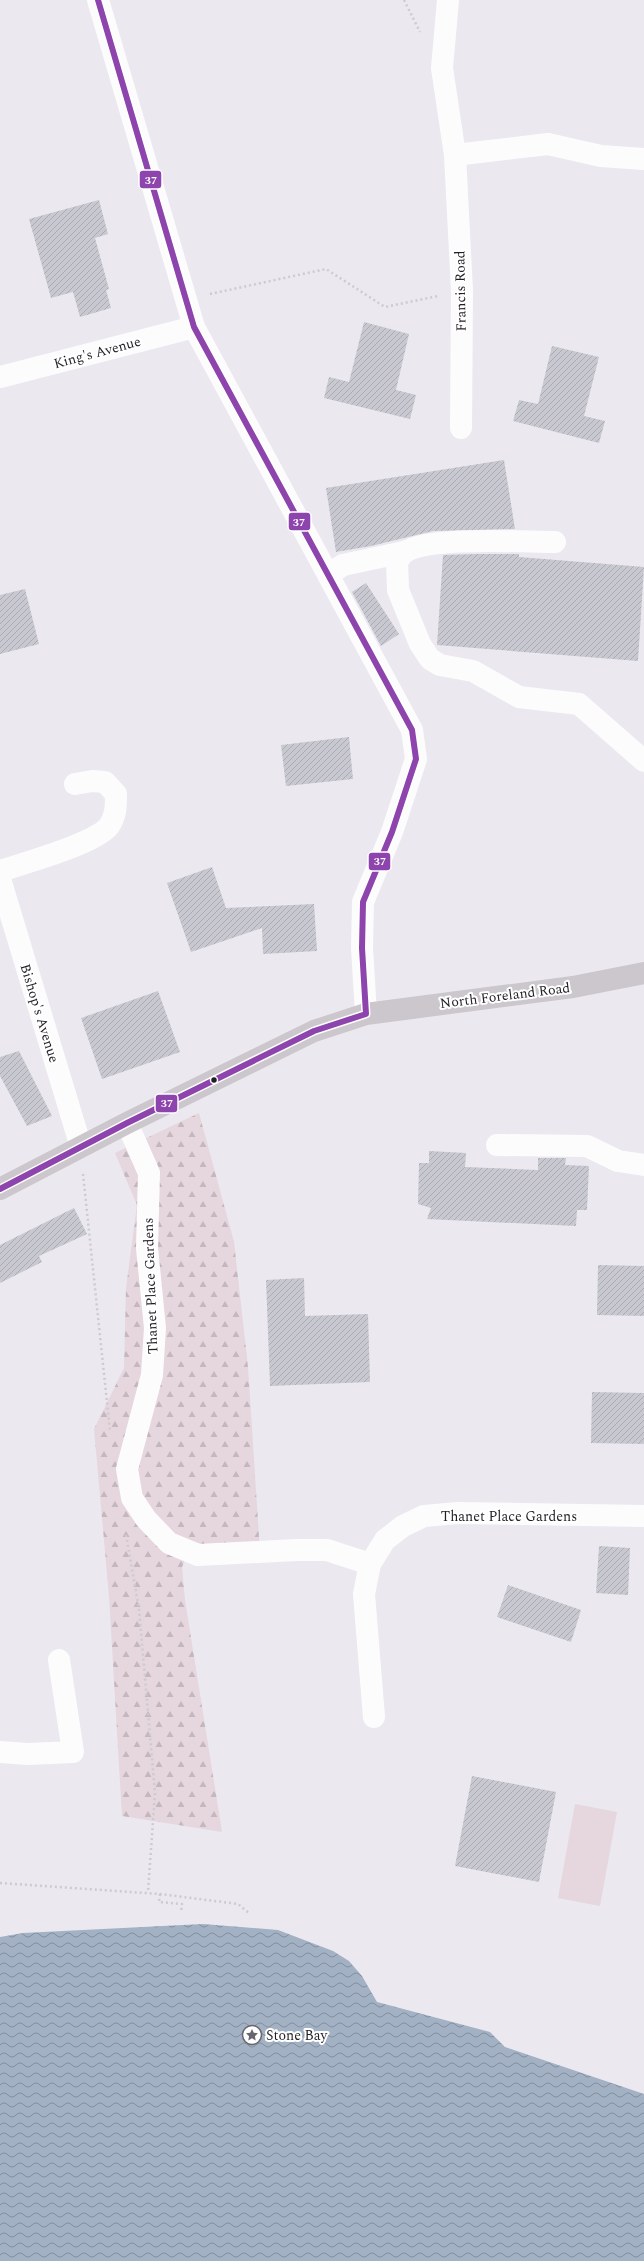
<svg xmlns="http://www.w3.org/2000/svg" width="644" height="2261" font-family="Spectral,serif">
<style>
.green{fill:#e6d6de}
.forest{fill:url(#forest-firs)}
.water{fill:url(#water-waves)}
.building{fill:url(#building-hatch)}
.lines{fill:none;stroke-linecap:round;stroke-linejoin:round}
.path{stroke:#cccbcd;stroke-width:2.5;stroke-dasharray:2 3;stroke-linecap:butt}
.minor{stroke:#fcfcfd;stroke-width:22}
.major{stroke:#cbc7cc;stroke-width:22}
.bus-1-casing{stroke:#fff;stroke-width:9}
.bus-1{stroke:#8e44ad;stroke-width:6}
.bus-dot{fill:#211e24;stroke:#fff;stroke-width:1.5}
.labels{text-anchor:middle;stroke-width:4;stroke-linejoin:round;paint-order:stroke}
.street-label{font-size:14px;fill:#211e24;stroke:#fff}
.poi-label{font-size:14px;fill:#211e24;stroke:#fff;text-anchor:start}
.line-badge{stroke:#fff;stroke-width:1.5}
.badge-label{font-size:11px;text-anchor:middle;font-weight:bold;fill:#fff}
</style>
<defs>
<pattern id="forest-firs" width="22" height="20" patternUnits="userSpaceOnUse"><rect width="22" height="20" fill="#e6d6de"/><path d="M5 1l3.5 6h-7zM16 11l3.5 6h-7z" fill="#c5b7be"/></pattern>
<pattern id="water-waves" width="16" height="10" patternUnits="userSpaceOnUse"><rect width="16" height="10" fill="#a2b1c3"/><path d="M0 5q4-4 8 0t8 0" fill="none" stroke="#848f9e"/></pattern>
<pattern id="building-hatch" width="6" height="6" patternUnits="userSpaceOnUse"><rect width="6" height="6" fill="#c8c8d1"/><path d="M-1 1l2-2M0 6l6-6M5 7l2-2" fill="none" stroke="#acabb3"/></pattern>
</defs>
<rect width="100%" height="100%" fill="#ebe8f0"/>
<path class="green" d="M575 1804 617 1812 600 1906 558 1898Z"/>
<path class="forest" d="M199 1113 234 1242 248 1367 260 1552 191 1546 182 1567 185 1600 222 1832 122 1816 109 1596 94 1429 124 1368 126 1288 137 1205 115 1153Z"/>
<path class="water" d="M203 1924 278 1930 333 1951 349 1961 362 1976 377 2002 490 2032 505 2047 644 2094V2261H0V1937L23 1933Z"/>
<g class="building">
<path d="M99 200 108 234 95 238 109 289 106 290 111 308 80 317 73 292 51 298 29 219Z"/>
<path d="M364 322 409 334 396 390 416 395 410 419 324 398 329 377 349 382Z"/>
<path d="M552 346 599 357 584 416 605 421 599 443 513 421 519 400 538 404Z"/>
<path d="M504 460 515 529 433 531 371 546 336 552 326 488Z"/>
<path d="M477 554H519V557L644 567 638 661 437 645 443 555Z"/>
<path d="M366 583 399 634 381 646 352 592Z"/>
<path d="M25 589 39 644 0 654V595Z"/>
<path d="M349 737 353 779 286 786 281 745Z"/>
<path d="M212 867 226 908 314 904 317 951 263 954 262 928 191 952 167 883Z"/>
<path d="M158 991 180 1052 102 1079 81 1018Z"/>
<path d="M19 1051 52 1116 27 1126 0 1076V1057Z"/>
<path d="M429 1151 466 1153 465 1167 538 1170V1158H566L565 1165 589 1166 587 1210H577L576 1226 427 1219 431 1208 418 1204 419 1163H429Z"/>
<path d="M74 1208 87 1234 39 1256 42 1262 0 1283V1245Z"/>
<path d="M598 1265 644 1266V1316L597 1315Z"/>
<path d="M304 1278 305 1316 368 1314 370 1382 270 1386 266 1280Z"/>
<path d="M592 1392 644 1393V1444L591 1443Z"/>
<path d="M599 1546 630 1548 628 1595 596 1593Z"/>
<path d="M508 1585 581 1610 571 1642 497 1617Z"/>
<path d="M472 1776 556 1792 539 1882 455 1866Z"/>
</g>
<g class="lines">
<g class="path">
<path d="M404 0 420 32"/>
<path d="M210 294 326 269 385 307 438 296"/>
<path d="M83 1174 110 1431"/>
<path d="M126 1535 139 1609 155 1793 148 1892"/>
<path d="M0 1883 160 1894 238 1904 250 1914"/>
<path d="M160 1894 159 1902 182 1904 181 1912"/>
</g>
<g class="minor">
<path d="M98 0 194 327 412 730 416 759 392 832 363 902 362 948 366 1014"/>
<path d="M448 0 442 68 455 155 462 291 461 428"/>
<path d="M455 155 548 144 601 156 644 159"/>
<path d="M0 377 194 327"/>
<path d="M555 542C522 542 430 536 405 552 402 554 399 559 397 561L398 590 420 644 430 659 440 665 473 671 519 697 579 704 644 761"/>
<path d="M328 575 343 565 404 552"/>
<path d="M0 871C24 863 95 844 109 826 116 816 116 806 116 794L105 782 92 781 75 784"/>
<path d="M0 879 81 1147"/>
<path d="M127 1123 149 1173 147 1248 155 1328 152 1375 127 1469 132 1498 146 1519 169 1543 198 1555 296 1550H327L370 1564"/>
<path d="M497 1145 587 1146 618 1161 644 1165"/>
<path d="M374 1717 364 1594 370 1564 385 1540 403 1526 424 1516 458 1513 644 1516"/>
<path d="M0 1752 28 1754 73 1752 59 1660"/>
</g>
<path class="major" d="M0 1189 127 1123 314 1031 366 1014 573 987 644 973"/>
<defs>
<path id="bus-1" d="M0 1189 127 1123 314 1031 366 1014 362 948 363 902 392 832 416 759 412 730 194 327 98 0"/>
</defs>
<use href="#bus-1" class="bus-1-casing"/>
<use href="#bus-1" class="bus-1"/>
</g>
<defs>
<symbol id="sight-ring" viewBox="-11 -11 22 22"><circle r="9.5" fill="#fff" stroke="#68656b" stroke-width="1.5"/><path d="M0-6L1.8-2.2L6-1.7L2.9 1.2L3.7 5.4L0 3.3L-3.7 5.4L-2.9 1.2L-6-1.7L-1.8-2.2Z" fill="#68656b"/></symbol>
</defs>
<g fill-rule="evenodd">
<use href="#sight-ring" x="241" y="2024" width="22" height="22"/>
</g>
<circle class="bus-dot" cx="214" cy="1080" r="3.5"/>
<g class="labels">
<g class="street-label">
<text transform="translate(460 291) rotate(-91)" y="5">Francis Road</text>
<text transform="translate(97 352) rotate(-15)" y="5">King's Avenue</text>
<text transform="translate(505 995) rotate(-7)" y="5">North Foreland Road</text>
<text transform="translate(40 1013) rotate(73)" y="5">Bishop's Avenue</text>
<text transform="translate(150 1286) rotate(-92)" y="5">Thanet Place Gardens</text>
<text x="509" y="1521">Thanet Place Gardens</text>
</g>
<g class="poi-label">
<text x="266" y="2040">Stone Bay</text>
</g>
</g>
<g class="line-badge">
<rect x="139" y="170" width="23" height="19" rx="4" fill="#8e44ad"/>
<rect x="288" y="512" width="23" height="19" rx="4" fill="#8e44ad"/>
<rect x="368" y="852" width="23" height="19" rx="4" fill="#8e44ad"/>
<rect x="155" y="1094" width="23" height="19" rx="4" fill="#8e44ad"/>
</g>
<g class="badge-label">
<text x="151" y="184">37</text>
<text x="299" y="526">37</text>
<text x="380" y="865">37</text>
<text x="167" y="1107">37</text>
</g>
</svg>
